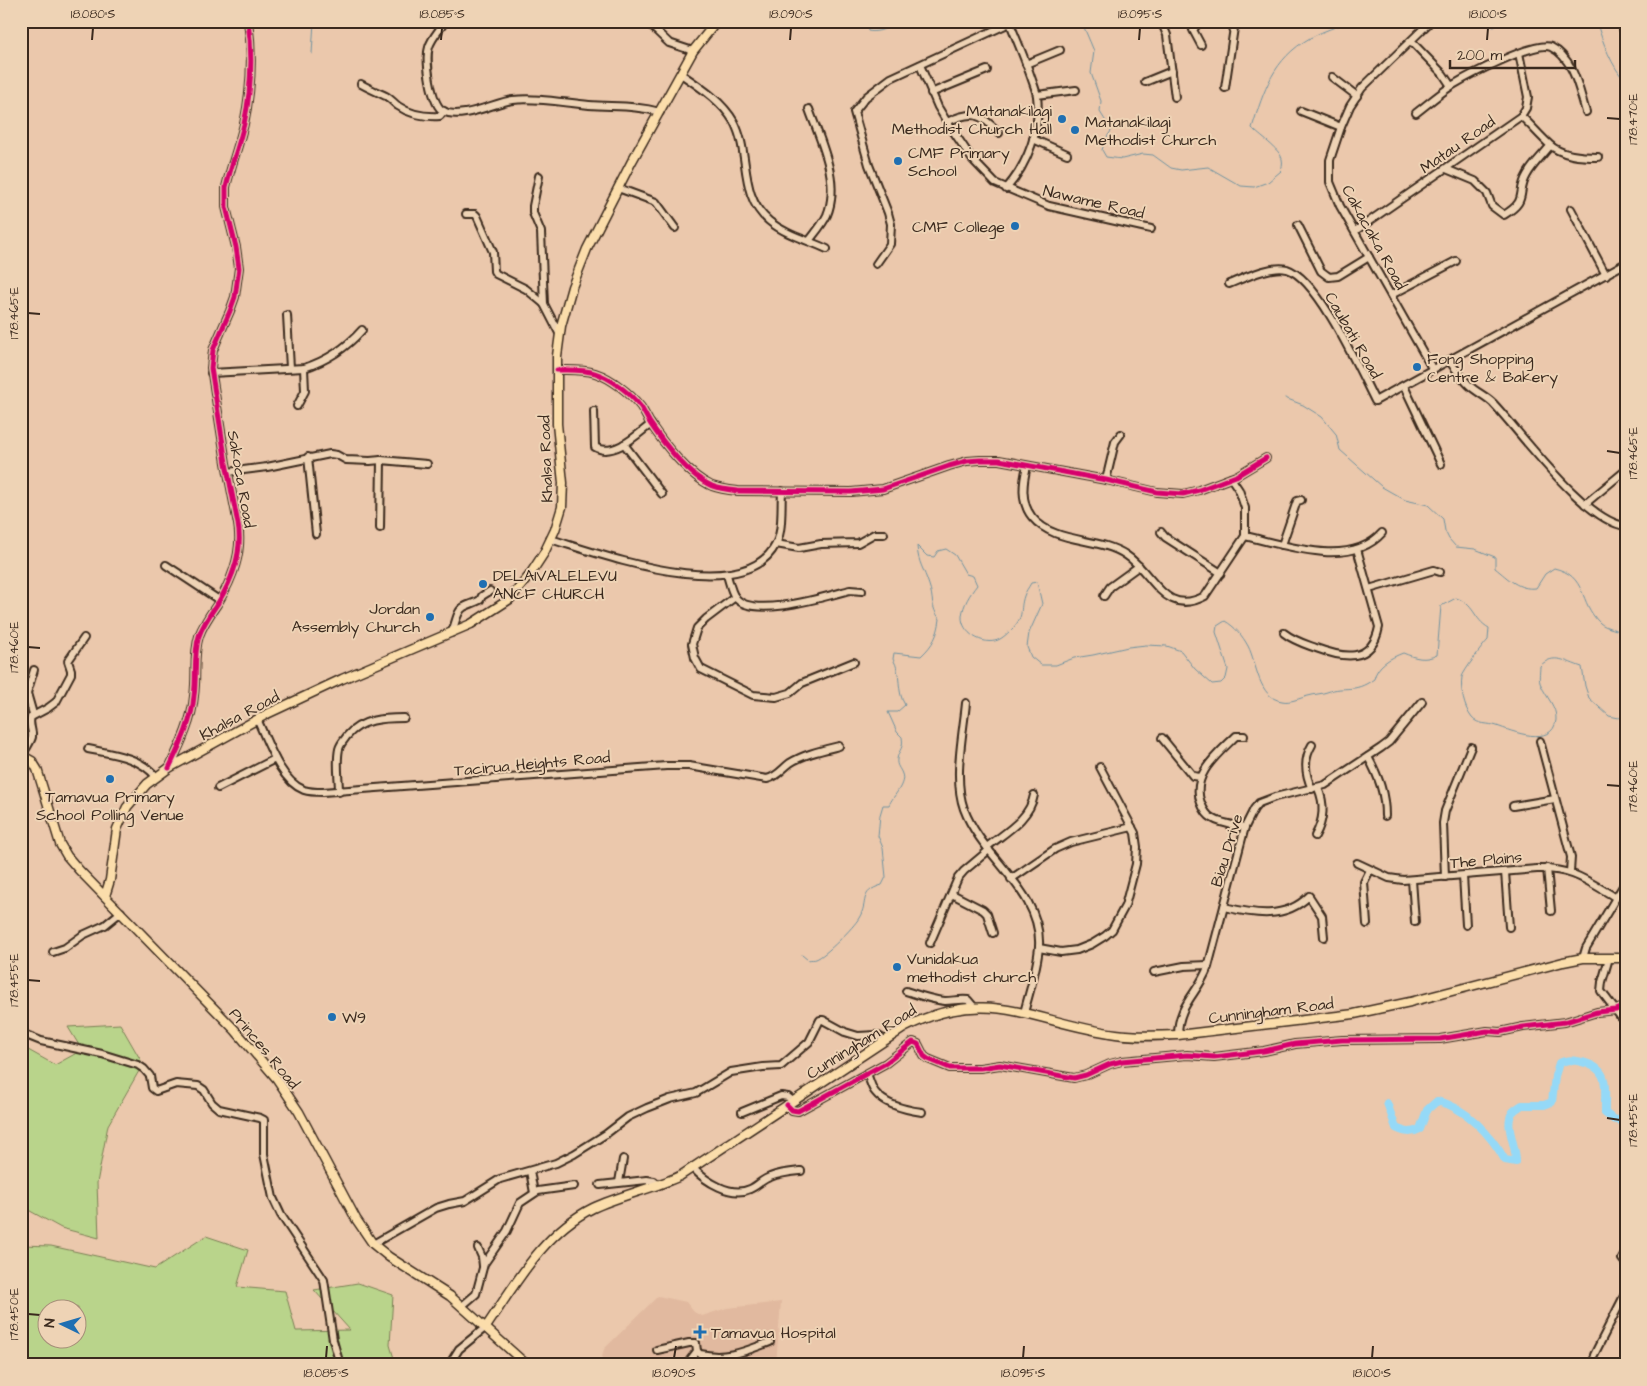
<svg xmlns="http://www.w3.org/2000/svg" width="1647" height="1386" font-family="'Architects Daughter',sans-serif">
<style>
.built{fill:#e1b99f}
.green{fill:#b9d48b;stroke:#7a7f54;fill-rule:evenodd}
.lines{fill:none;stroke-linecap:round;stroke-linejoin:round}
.stream{stroke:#7193a0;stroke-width:1}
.river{stroke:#95d9f7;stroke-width:8}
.minor-casing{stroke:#3b2a1e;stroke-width:10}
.major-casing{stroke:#3b2a1e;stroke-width:11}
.highway-casing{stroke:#3b2a1e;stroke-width:12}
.minor{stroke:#eed3b5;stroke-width:6}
.major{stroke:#fbddab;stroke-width:8}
.highway{stroke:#fbddab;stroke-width:9}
.cycleway-casing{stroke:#eed3b5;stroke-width:8}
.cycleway{stroke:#d6006c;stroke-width:5}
.ticks{fill:none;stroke:#3b2a1e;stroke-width:2}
.poi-dot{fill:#1f6fb2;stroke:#eed3b5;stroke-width:2}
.labels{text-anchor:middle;stroke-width:4;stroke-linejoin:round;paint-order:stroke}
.poi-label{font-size:16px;fill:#3b2a1e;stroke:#eed3b5;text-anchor:start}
.street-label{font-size:16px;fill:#3b2a1e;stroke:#eed3b5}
.neatline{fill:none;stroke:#3b2a1e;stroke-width:2}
.ticks-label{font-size:12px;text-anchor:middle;fill:#3b2a1e}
</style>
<rect width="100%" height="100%" fill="#ebc8ac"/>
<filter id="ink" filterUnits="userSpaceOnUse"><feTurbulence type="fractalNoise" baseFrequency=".02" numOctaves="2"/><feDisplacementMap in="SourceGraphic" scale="10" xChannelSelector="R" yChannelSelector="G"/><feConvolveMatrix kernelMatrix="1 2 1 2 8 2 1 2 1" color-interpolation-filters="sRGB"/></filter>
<g filter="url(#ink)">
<path class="built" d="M658 1296 686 1302 694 1312 702 1316 727 1308 781 1302 776 1365H600L604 1349Z"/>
<g class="green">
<path d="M120 1024 143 1064 108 1125 97 1183 99 1238 61 1228 21 1206V1046L55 1065 82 1050 68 1027Z"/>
<path d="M206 1236 248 1250 237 1287 285 1291 296 1331 350 1330 314 1290 358 1283 393 1295 390 1345 396 1365H21V1245L51 1246 155 1269ZM48 1308H78V1338H48Z"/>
</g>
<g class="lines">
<g class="stream">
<path d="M867 21 868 31C879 33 889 28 897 21"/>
<path d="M1079 21 1083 25 1094 51 1091 73 1101 101 1100 112 1105 120 1113 128 1105 140 1102 150 1106 157 1122 159 1143 154 1153 155 1171 168 1181 170 1208 167 1241 186 1254 187 1268 182 1281 171C1282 167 1283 163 1282 159 1280 149 1259 136 1252 128 1264 90 1273 59 1310 38 1322 31 1337 27 1350 21"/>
<path d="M1470 21 1494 27 1503 21"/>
<path d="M1596 21C1603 42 1611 66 1626 82"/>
<path d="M841 24 844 21"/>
<path d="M312 54 314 21"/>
<path d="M1285 398 1303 405 1322 417 1336 434 1340 450 1382 487 1405 500 1428 505 1443 519 1445 531 1449 539 1456 547 1475 549 1495 557V568C1509 579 1518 590 1536 588L1545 574 1554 568C1588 576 1578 602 1600 623 1607 629 1618 629 1626 634"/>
<path d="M802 955 808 960C811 959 814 960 816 959 825 956 854 927 859 918 869 902 858 892 882 885L886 877 883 848 878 836 880 815 883 805H889C893 796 906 784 902 774 900 768 896 766 897 759 899 749 904 749 902 737L897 732 888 712H897L905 705C896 691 902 674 893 659L894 653 921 656C933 645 938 635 940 619 930 607 934 598 929 585 924 569 918 563 917 546L927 556 934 557 938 551 946 549 955 555 966 574 973 576 977 585C970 594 963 605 962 616 961 633 983 646 998 640 1003 638 1009 632 1013 628 1025 615 1019 611 1024 596 1025 592 1029 587 1031 583L1037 582 1042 604 1029 633 1027 647 1031 657 1041 665H1056L1074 658 1093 655 1128 647 1146 645 1167 646 1181 651 1195 669 1212 684 1221 683 1226 678 1228 669 1216 632 1217 626 1225 621C1235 627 1242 635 1248 646 1257 663 1258 698 1282 701 1290 703 1300 698 1308 696 1315 694 1321 694 1327 692 1345 685 1354 694 1374 679 1377 665 1390 658 1403 653 1416 658 1424 661 1437 655L1441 606 1456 598C1475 604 1473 619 1489 628L1488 640C1483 645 1463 672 1462 677 1460 689 1464 708 1472 718 1478 725 1489 723 1497 726 1511 731 1553 748 1556 720 1557 707 1546 697 1541 685 1538 680 1540 672 1540 666 1554 652 1566 662 1582 667L1585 686 1589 698 1609 716 1619 718 1626 715"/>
</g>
<path class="river" d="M1387 1103 1396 1128C1405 1132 1411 1134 1420 1129L1427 1110 1437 1101C1466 1107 1491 1135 1505 1160L1516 1162C1517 1147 1504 1126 1512 1113 1514 1110 1519 1107 1522 1105H1544L1552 1102 1555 1076 1559 1063C1568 1059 1573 1060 1582 1062 1612 1069 1604 1089 1605 1113L1613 1119 1626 1122"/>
<defs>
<g id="minor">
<path d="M445 21C440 30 432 37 429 47 425 59 431 104 443 111 461 121 495 102 513 100 536 97 565 103 589 105 613 107 636 105 660 112"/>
<path d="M646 21 669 43 693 51"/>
<path d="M1161 21 1167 35 1175 97"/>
<path d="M1200 21 1193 30 1201 45"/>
<path d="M1428 24 1362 88 1350 106 1341 127 1330 160V182L1340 206 1433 370"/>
<path d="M1411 41 1443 74 1451 86"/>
<path d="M1026 64 1060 50"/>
<path d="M920 65 938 107 947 122 972 159 995 183 1049 206 1151 229"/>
<path d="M681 74C700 87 722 101 734 122 751 154 738 195 769 221 786 235 808 240 827 249"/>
<path d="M1332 77 1357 96"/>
<path d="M1145 82 1172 71"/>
<path d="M361 84C370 89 377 92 386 96 391 99 394 103 398 106 411 115 424 117 440 116L444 111"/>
<path d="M1225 88 1235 21"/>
<path d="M931 93 987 70"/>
<path d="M1037 95 1076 90"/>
<path d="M1301 111 1341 127"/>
<path d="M1416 113C1428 104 1440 93 1453 85 1468 76 1536 40 1551 47 1574 58 1579 90 1586 112"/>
<path d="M1521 116C1531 125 1539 135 1549 144 1561 156 1582 157 1598 157"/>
<path d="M947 122C972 110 981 113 999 133"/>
<path d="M1033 139 1067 154"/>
<path d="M1446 169 1475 181 1487 193 1492 206 1504 215C1529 200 1516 194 1527 175 1533 164 1543 155 1550 146"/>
<path d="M539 176 533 206V213L541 232 544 304"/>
<path d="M618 188 656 202 675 228"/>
<path d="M1006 189C1028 164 1041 129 1037 96 1036 90 1033 83 1031 77 1025 59 1017 41 1010 23"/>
<path d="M1571 209 1606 275"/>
<path d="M466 214H475L477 216 493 252 494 271 496 274 526 289 544 304 560 335"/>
<path d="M1298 225 1321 271 1329 277 1338 276 1369 257"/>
<path d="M1355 231 1521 116 1526 108 1528 97 1519 53"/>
<path d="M809 241C815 233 823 224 827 215 841 181 820 140 809 109"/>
<path d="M876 264 890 244 891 224 888 213 869 165 854 112 866 97 891 78 1014 21"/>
<path d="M1229 284C1244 278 1271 265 1287 269 1319 279 1360 372 1375 401L1626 263"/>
<path d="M1391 295 1456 261"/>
<path d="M287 315 290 368"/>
<path d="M1449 361C1456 369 1462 378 1469 385 1476 392 1486 396 1493 403 1522 434 1585 522 1626 526"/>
<path d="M557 370C569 370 583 369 595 373 611 378 630 393 641 407 644 412 647 418 650 423 664 444 689 476 712 486 720 489 729 490 738 491L851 492 883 489 949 466 967 461 980 460H999L1106 480 1157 492 1183 494 1199 490 1236 476 1266 458"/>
<path d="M211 373 304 368C326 361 347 347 362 330"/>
<path d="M1404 386 1441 464"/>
<path d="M297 406 305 391 304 368"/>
<path d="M594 411 595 447C613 458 637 435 651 424"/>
<path d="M624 444 662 494"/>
<path d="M308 457 316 534"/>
<path d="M1027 466C1023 482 1020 502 1032 517 1055 545 1098 536 1126 555 1154 573 1164 618 1205 596L1245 536V508L1239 490 1231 478"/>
<path d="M228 472 267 467 330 454 337 455 346 460 370 461 381 460 427 464"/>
<path d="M1106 480 1115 442 1121 434"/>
<path d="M1585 504 1626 470"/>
<path d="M380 528 381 460"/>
<path d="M1161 532 1165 537 1221 573"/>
<path d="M1245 536C1285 545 1350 569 1382 533"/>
<path d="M550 539C601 554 744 608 776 544 783 531 781 507 782 491"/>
<path d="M776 544 799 548 821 544 858 543 874 534H884"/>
<path d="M1282 545 1297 501 1301 500"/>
<path d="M166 565 219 600"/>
<path d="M727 575C729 581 731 592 735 597 751 620 827 596 850 590L862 591"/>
<path d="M1369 589 1434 570 1440 572"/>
<path d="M1104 596 1110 587 1139 566"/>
<path d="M735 597 706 619 697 628 692 644 695 658 701 669 753 695 776 697 790 693 802 683 854 662"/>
<path d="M451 633C456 625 456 611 464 607 469 604 475 603 480 600L482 596 490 591"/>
<path d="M1284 633C1294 641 1305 644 1316 648 1343 658 1372 664 1379 627L1357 549"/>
<path d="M966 703C963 735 953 779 964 809 982 858 1042 891 1039 946 1038 966 1029 993 1024 1013"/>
<path d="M33 714 27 693 34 670"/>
<path d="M257 719C267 740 280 781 304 790 310 792 317 792 323 792L666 766H689L767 779C777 777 782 769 790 763 804 754 823 750 839 746"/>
<path d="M1244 736H1236C1219 753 1190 775 1201 803 1203 808 1206 815 1212 818 1221 824 1234 825 1245 827"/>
<path d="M1162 738 1193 776 1201 777"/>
<path d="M1540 741 1571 857 1570 872"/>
<path d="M1312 745C1303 760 1305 774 1312 789"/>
<path d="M88 749C112 754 141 757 156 777"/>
<path d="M23 755C25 749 31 742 32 737 33 729 28 725 31 717L48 708 56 702 71 674V670L68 661 84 638"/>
<path d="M1368 757C1379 777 1385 794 1385 816"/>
<path d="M169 768C180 745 192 721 194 696 197 676 193 655 199 636 203 624 211 613 218 603 233 578 243 552 238 524L226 463 211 368 213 350 230 311 235 297 239 268 236 247 226 207V187C231 166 239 145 244 124 251 91 253 55 248 21"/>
<path d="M218 788 275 759"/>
<path d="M339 792C339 778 336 763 339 749 340 744 344 740 347 736 361 719 383 718 404 718"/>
<path d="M1513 806 1555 799"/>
<path d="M1315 836C1324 820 1325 804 1318 788"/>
<path d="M987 847C1004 833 1030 819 1034 795"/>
<path d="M1357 863 1389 878 1403 880 1537 869C1572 868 1586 880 1615 897"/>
<path d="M1547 868 1551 911"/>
<path d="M1505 872 1509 927"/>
<path d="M1463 876 1466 925"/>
<path d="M1445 877 1443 823 1445 811 1471 747"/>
<path d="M1011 879 1055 849 1071 842 1132 827"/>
<path d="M1412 880 1415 922"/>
<path d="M952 894 983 910 987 914 993 933"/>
<path d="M1224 907C1254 914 1285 920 1309 896L1322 916 1324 937"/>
<path d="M1367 924 1364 882 1370 870"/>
<path d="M930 943 958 878 964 871 989 850"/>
<path d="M1039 948 1061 952 1077 950 1092 944 1105 936 1112 930 1125 906 1136 864 1137 847 1135 833 1100 767"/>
<path d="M53 952 65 948 83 935 105 925 121 912"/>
<path d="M1583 958 1586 948 1626 881"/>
<path d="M1609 958 1602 982 1601 991 1626 1024"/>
<path d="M1154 972 1184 966 1208 965"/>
<path d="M906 991C918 995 932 1000 945 1001 953 1001 960 999 968 1000L974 1007"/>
<path d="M21 1033 41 1041 102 1054 138 1065 144 1069 150 1076 152 1088 156 1091 176 1084 198 1086 204 1090 212 1103 219 1109 260 1118 264 1120V1154L273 1198 281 1215 324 1280 333 1340 340 1365"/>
<path d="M1178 1035C1178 1004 1198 994 1208 967L1245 827 1254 809 1259 803 1275 797 1325 785 1381 748 1389 742 1422 702"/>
<path d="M867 1074C870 1080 871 1087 875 1092 885 1105 907 1110 922 1112"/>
<path d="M787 1105 792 1110 798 1111 886 1063 913 1042 918 1044 924 1056 928 1059 950 1068H980L1000 1065 1074 1078 1086 1075 1110 1064 1122 1061 1187 1055 1214 1057 1264 1051 1295 1044 1342 1040 1440 1039 1487 1031 1500 1032 1523 1027 1565 1022 1597 1012 1616 1010 1626 1006"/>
<path d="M742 1112 781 1096 788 1097 793 1101"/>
<path d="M693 1168C705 1181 731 1198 750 1189 757 1186 763 1179 770 1177 780 1173 791 1172 801 1171"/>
<path d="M530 1171 534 1193"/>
<path d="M619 1182 623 1159"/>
<path d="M600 1185 647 1180 654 1181 659 1185"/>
<path d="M373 1244 436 1208 449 1204 465 1201 500 1179 556 1163 574 1154 606 1134 628 1117 647 1108 670 1099 696 1093 731 1072 763 1067 781 1066 809 1042 820 1020H823L845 1032 858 1036 877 1035 885 1040"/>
<path d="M478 1248 482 1257 483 1266"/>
<path d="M1626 1252 1622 1259 1626 1264"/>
<path d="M462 1306 476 1294 484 1264 507 1231 520 1203 538 1191 574 1186"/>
<path d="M657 1350 689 1343H696L697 1351 686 1365"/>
<path d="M697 1351 700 1354C727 1360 745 1351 770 1342"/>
<path d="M1594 1355 1626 1292"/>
<path d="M449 1365 459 1349 486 1327"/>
</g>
<g id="major">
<path d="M21 755 32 761 37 769 60 844 67 856 79 870 235 1030 277 1079 299 1112 356 1219 373 1244 389 1257 450 1296 527 1365"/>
<path d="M105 896 110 880 117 829 127 807 147 784 169 768 267 714 342 679 471 624 510 599 529 576 544 553 555 530 562 507 563 483 557 424V356L561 326 572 287 587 249 632 161 693 51 717 21"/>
<path d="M486 1327C516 1283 544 1232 593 1208 621 1195 652 1189 680 1176L904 1028C988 984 1034 1023 1116 1034 1137 1037 1157 1036 1178 1035L1354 1014 1410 1002 1563 962 1583 958H1626"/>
</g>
<path id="highway" d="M1622 21 1626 35"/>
</defs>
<use href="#minor" class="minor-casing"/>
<use href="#major" class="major-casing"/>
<use href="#highway" class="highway-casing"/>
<use href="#minor" class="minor"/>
<use href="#major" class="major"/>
<use href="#highway" class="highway"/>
<defs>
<g id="cycleway">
<path d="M557 370C569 370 583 369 595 373 611 378 630 393 641 407 644 412 647 418 650 423 664 444 689 476 712 486 720 489 729 490 738 491L851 492 883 489 949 466 967 461 980 460H999L1106 480 1157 492 1183 494 1199 490 1236 476 1266 458"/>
<path d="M169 768C180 745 192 721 194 696 197 676 193 655 199 636 203 624 211 613 218 603 233 578 243 552 238 524L226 463 211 368 213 350 230 311 235 297 239 268 236 247 226 207V187C231 166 239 145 244 124 251 91 253 55 248 21"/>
<path d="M787 1105 792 1110 798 1111 886 1063 913 1042 918 1044 924 1056 928 1059 950 1068H980L1000 1065 1074 1078 1086 1075 1110 1064 1122 1061 1187 1055 1214 1057 1264 1051 1295 1044 1342 1040 1440 1039 1487 1031 1500 1032 1523 1027 1565 1022 1597 1012 1616 1010 1626 1006"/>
</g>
</defs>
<use href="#cycleway" class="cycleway-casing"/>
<use href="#cycleway" class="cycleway"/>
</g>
</g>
<path class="ticks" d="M92 40 93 28M441 40 442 28M790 40 791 28M1139 40 1140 28M1487 40 1488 28M1607 118 1620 119M28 313 40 314M1607 451 1620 453M28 647 40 648M1607 785 1620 786M28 980 40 981M1607 1118 1620 1120M28 1314 40 1315M326 1358 327 1346M674 1358 676 1346M1023 1358 1024 1346M1372 1358 1373 1346"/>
<g class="poi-dot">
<circle cx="1062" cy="119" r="5"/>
<circle cx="1075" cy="130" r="5"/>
<circle cx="898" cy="161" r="5"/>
<circle cx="1015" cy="226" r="5"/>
<circle cx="1417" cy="367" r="5"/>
<circle cx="483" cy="584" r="5"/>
<circle cx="430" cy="617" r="5"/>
<circle cx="110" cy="779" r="5"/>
<circle cx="897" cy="967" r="5"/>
<circle cx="332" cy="1017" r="5"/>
<path d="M697.5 1324.5h5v5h5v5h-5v5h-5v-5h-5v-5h5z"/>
</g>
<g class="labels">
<g class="poi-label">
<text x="1052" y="116" text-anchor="end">Matanakilagi<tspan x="1052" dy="18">Methodist Church Hall</tspan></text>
<text x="1085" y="127">Matanakilagi<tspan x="1085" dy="18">Methodist Church</tspan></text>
<text x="908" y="158">CMF Primary<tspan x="908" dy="18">School</tspan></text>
<text x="1005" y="232" text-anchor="end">CMF College</text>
<text x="1427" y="364">Fong Shopping<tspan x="1427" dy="18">Centre &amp; Bakery</tspan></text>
<text x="493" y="581">DELAIVALELEVU<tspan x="493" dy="18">ANCF CHURCH</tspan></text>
<text x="420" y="614" text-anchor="end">Jordan<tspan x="420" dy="18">Assembly Church</tspan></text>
<text x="110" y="802" text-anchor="middle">Tamavua Primary<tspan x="110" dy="18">School Polling Venue</tspan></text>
<text x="907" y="964">Vunidakua<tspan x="907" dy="18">methodist church</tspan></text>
<text x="342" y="1023">W9</text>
<text x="711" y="1338">Tamavua Hospital</text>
</g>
<g class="street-label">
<text transform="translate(1457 144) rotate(-35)" y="6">Matau Road</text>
<text transform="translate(1094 201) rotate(13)" y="6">Nawame Road</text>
<text transform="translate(1375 237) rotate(61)" y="6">Cakacaka Road</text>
<text transform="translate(1354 335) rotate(60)" y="6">Caubati Road</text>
<text transform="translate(545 459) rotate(-92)" y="6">Khalsa Road</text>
<text transform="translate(242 479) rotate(80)" y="6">Sakoca Road</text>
<text transform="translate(239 715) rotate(-28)" y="6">Khalsa Road</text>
<text transform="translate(532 763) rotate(-5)" y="6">Tacirua Heights Road</text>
<text transform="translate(1226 850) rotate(-73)" y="6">Biau Drive</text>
<text transform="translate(1486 859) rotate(-5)" y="6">The Plains</text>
<text transform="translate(1271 1010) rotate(-7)" y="6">Cunningham Road</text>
<text transform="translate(861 1041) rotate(-32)" y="6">Cunningham Road</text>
<text transform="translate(265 1048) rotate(50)" y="6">Princes Road</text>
</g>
</g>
<rect width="1647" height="1386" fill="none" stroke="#eed3b5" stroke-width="55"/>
<g transform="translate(62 1324) rotate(275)"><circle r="24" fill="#eed3b5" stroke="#a68f79"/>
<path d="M0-4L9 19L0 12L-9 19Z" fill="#1f6fb2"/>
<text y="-8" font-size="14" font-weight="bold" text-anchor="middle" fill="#3b2a1e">N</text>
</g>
<path d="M1450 60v8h125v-8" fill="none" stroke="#3b2a1e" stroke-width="2.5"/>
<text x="1457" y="60" font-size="15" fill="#3b2a1e" stroke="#eed3b5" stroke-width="4" paint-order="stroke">200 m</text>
<rect x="28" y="28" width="1592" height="1330" class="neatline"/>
<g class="ticks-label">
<text x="93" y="18">18.080°S</text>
<text x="442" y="18">18.085°S</text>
<text x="791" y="18">18.090°S</text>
<text x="1140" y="18">18.095°S</text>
<text x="1488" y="18">18.100°S</text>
<text transform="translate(1633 119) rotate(-90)" y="4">178.470°E</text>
<text transform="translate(14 313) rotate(-90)" y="4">178.465°E</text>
<text transform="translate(1633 453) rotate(-90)" y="4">178.465°E</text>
<text transform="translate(14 647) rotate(-90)" y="4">178.460°E</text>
<text transform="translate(1633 786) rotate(-90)" y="4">178.460°E</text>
<text transform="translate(14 980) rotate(-90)" y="4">178.455°E</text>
<text transform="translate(1633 1120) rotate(-90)" y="4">178.455°E</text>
<text transform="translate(14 1314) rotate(-90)" y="4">178.450°E</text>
<text x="326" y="1377">18.085°S</text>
<text x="674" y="1377">18.090°S</text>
<text x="1023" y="1377">18.095°S</text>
<text x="1372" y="1377">18.100°S</text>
</g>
</svg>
